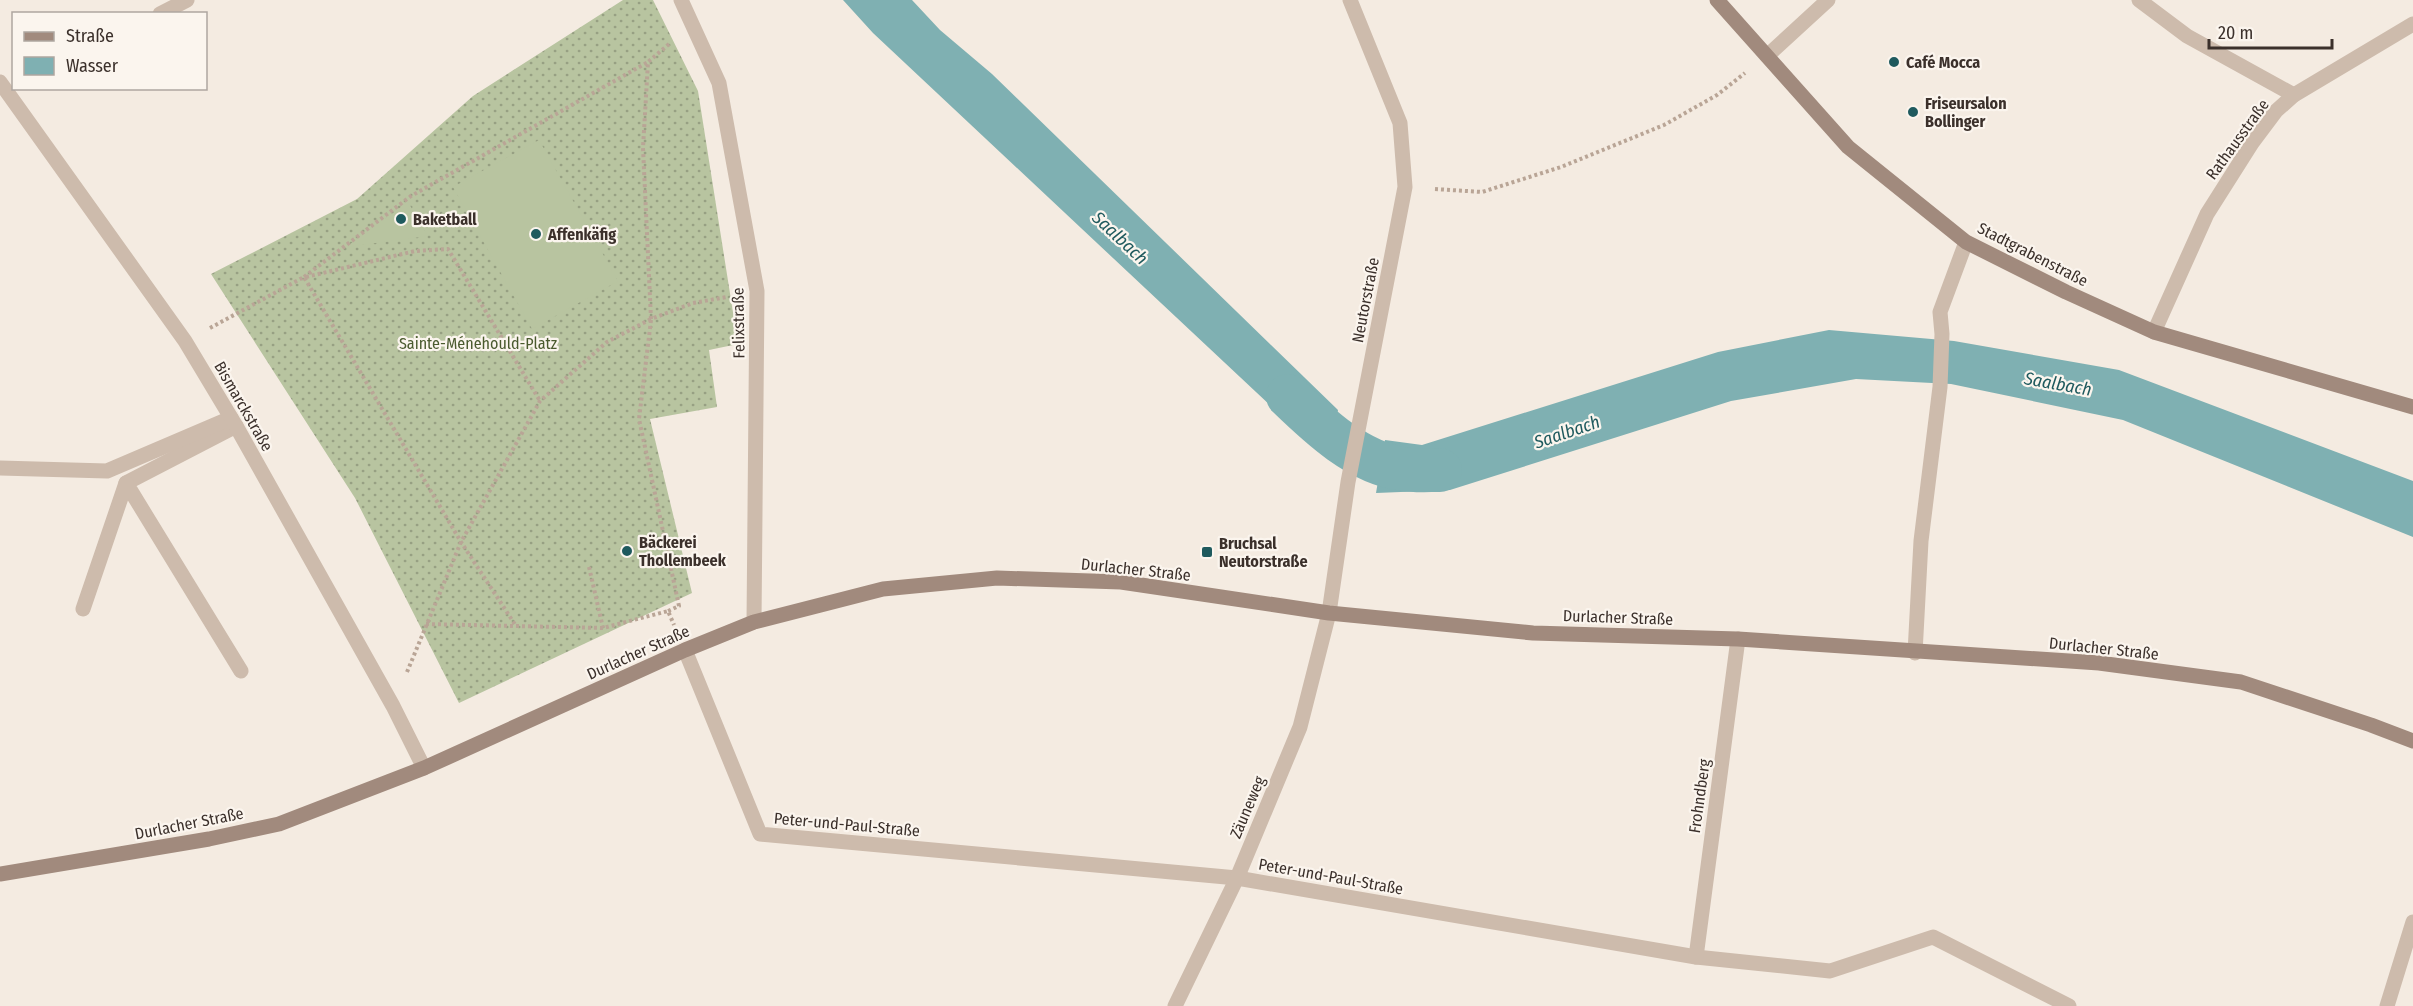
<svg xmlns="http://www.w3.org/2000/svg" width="2413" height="1006" font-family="'Fira Sans Condensed',sans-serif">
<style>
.grass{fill:url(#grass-dots)}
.garden{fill:#b8c4a0}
.water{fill:#7fb0b2}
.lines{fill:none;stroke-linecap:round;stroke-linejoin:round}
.canal{stroke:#7fb0b2;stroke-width:44}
.path{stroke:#b9a596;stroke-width:4;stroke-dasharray:3 3;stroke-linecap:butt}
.lane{stroke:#cdbbac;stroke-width:15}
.street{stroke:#cdbbac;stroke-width:15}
.secondary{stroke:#a18a7d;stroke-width:15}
.poi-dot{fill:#1f5a5e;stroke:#fbf5ee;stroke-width:2}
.labels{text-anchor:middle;stroke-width:4.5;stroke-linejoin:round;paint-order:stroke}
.poi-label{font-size:16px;font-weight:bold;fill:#3b302b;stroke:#fbf5ee;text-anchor:start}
.street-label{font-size:16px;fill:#3b302b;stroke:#fbf5ee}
.park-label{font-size:16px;fill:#4a5a2e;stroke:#fbf5ee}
.water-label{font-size:18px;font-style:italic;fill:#1f5a5e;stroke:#fbf5ee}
</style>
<defs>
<pattern id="grass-dots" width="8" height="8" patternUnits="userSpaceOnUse" patternTransform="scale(1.5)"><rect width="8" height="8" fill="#b8c4a0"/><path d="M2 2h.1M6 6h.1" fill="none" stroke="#97a083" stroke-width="1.8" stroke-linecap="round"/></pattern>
</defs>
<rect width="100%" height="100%" fill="#f4ebe1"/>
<path class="grass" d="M623 0H653L698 91 738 344 709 350 717 407 650 419 692 593 459 703 355 498 211 274 357 199 473 96Z"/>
<g class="garden">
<path d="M539 140 618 281 532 329 453 187Z"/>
<path d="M408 202 428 236 346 247Z"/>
</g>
<g class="water">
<path d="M843 0H912L940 30 992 74 1338 410 1329 457 1306 439 873 33Z"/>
<path d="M1829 330 1954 341 2119 370 2413 481V537L2123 420 1951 384 1856 379 1731 401 1450 490 1376 493 1385 440 1422 445 1718 352Z"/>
</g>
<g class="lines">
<path class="canal" d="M1288 396C1319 426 1358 463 1403 469 1415 471 1428 470 1440 470"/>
<g class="path">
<path d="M669 44 648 62 643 148 651 319 693 303 727 297"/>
<path d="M1435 189 1482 192 1561 167 1664 125 1717 95 1745 73"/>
<path d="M304 277 411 196 648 62"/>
<path d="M306 277 415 251 448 249 540 401"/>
<path d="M651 320 639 419 679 606 668 611"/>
<path d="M210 328 304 277 461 542 516 626"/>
<path d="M589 567 603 628"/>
<path d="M426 624 603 628 668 611 674 625"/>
<path d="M407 672 461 542 540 401 607 342 651 319"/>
</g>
<g class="lane">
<path d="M681 0 719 83 757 291 754 622"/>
<path d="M236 426 126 483 241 671"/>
<path d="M0 468 107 471 231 418"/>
<path d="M83 609 126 483"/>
<path d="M1915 653 1921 541 1940 387 1942 334 1940 312 1966 242"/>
</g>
<g class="street">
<path d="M2139 0 2187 36 2294 95"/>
<path d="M160 14 187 0"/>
<path d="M1767 56 1828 0"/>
<path d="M0 82 185 341 236 426 393 706 424 768"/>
<path d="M2154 332 2207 214 2252 143 2276 111 2294 95 2413 24"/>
<path d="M685 650 760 834 1237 878 1696 957 1830 971 1933 937 2069 1006"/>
<path d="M1696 957 1738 639"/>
<path d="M1175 1006 1237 878 1300 727 1329 613 1348 482 1405 187 1400 123 1350 0"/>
<path d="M2387 1006 2413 922"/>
</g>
<g class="secondary">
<path d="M1717 0 1848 147 1966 242 2066 292 2154 332 2413 407"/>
<path d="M0 874 209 839 279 824 424 768 685 650 754 622 883 589 997 578 1121 582 1329 613 1533 633 1738 639 2099 663 2241 682 2371 725 2413 741"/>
</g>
</g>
<g class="poi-dot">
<circle cx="1894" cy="62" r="6"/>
<circle cx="1913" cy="112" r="6"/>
<circle cx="401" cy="219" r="6"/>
<circle cx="536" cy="234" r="6"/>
<circle cx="627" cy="551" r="6"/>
<rect x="1201" y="546" width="12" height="12" rx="3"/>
</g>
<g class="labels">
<g class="poi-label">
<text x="1906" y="68">Café Mocca</text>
<text x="1925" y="109">Friseursalon<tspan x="1925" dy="18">Bollinger</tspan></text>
<text x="413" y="225">Baketball</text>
<text x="548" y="240">Affenkäfig</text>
<text x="639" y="548">Bäckerei<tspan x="639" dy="18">Thollembeek</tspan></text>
<text x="1219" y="549">Bruchsal<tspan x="1219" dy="18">Neutorstraße</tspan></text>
</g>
<g class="street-label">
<text transform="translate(2237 139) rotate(-54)" y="6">Rathausstraße</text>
<text transform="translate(2033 254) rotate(27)" y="6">Stadtgrabenstraße</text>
<text transform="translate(1365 300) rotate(-79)" y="6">Neutorstraße</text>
<text transform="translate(738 323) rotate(-91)" y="6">Felixstraße</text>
<text transform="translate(244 406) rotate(60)" y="6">Bismarckstraße</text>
<text transform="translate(1136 569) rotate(6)" y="6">Durlacher Straße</text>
<text transform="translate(1618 617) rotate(2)" y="6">Durlacher Straße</text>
<text transform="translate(2104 648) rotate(6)" y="6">Durlacher Straße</text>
<text transform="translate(638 652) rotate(-24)" y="6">Durlacher Straße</text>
<text transform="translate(1699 796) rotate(-82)" y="6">Frohndberg</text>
<text transform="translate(1247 807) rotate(-67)" y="6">Zäuneweg</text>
<text transform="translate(189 823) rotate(-11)" y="6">Durlacher Straße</text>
<text transform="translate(847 824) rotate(5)" y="6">Peter-und-Paul-Straße</text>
<text transform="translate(1331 876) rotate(10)" y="6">Peter-und-Paul-Straße</text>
</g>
<g class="park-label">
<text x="478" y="349">Sainte-Ménehould-Platz</text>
</g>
<g class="water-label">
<text transform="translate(1120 238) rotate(43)" y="6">Saalbach</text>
<text transform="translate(2058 384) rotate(10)" y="6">Saalbach</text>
<text transform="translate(1567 432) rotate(-19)" y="6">Saalbach</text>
</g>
</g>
<rect x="12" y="12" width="195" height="78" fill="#fbf5ee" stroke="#aea6a0" stroke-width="1.5"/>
<rect x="24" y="32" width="30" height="9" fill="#a18a7d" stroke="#aea6a0" stroke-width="1.5"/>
<text x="66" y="42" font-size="18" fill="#3b302b">Straße</text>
<rect x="24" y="57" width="30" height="18" fill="#7fb0b2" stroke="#aea6a0" stroke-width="1.5"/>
<text x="66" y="72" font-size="18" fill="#3b302b">Wasser</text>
<path d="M2209 39v9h123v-9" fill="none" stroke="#3b302b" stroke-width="3"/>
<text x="2218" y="39" font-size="18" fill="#3b302b" stroke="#fbf5ee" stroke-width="4.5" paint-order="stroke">20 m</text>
</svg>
